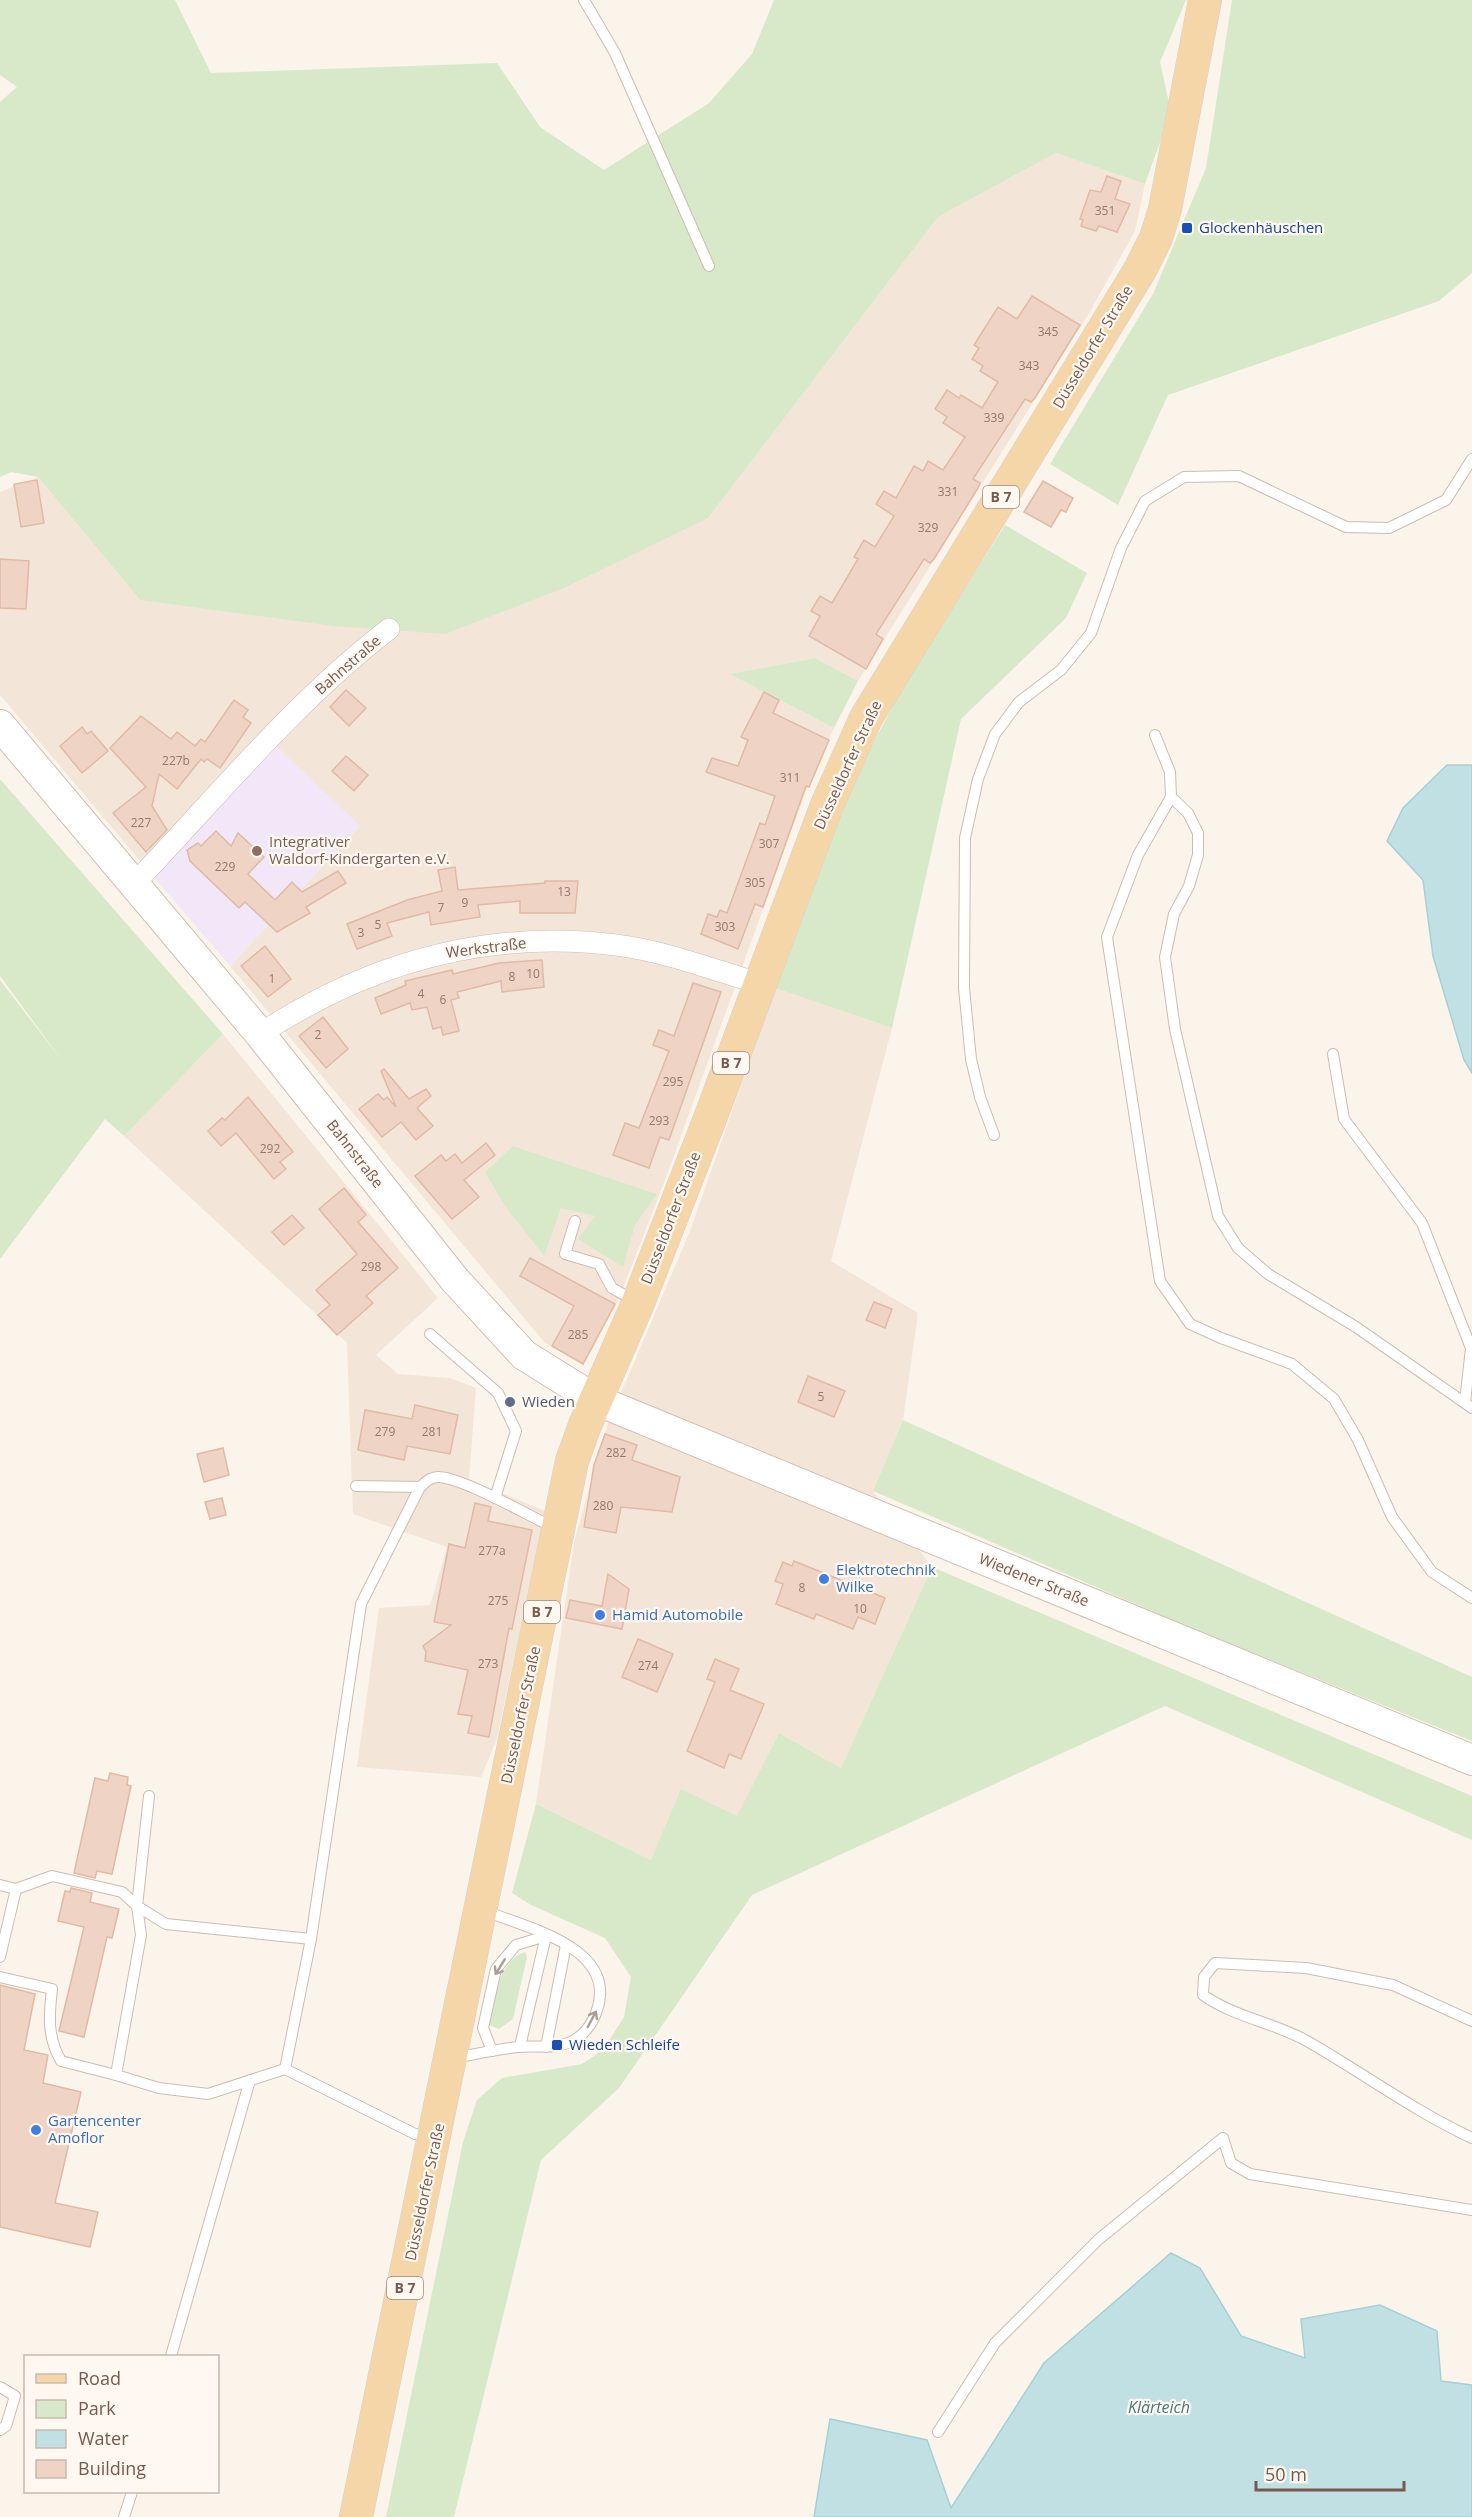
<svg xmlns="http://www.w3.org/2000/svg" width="1472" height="2517" font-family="'Open Sans',sans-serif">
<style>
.residential{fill:#f3e6d9}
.education{fill:#f1e7f8}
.green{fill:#d7e9c9}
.water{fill:#c0e0e4;stroke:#a6d0d5;stroke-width:1.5}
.building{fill:#efd3c4;stroke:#e0baa5;stroke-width:1.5}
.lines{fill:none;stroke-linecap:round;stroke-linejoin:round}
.service-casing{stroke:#cdbcb1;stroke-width:12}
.minor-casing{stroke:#cdbcb1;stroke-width:22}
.secondary-casing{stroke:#d2beb1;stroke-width:32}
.primary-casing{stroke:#d8d1ce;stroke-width:34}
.service{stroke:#fff;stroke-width:10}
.minor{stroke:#fff;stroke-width:21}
.secondary{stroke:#fff;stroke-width:30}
.primary{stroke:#f5d6a8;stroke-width:33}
.oneway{stroke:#ac9d95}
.transit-dot{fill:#1a4fb4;stroke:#fef8f1;stroke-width:2}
.education-dot{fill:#8d6e63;stroke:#fef8f1;stroke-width:2}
.service-dot{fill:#5c6f8a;stroke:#fef8f1;stroke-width:2}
.shop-dot{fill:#3f7fe0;stroke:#fef8f1;stroke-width:2}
.labels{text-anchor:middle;stroke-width:4.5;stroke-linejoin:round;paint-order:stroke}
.number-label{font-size:12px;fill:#94796c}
.shield{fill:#fef8f1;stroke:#9e8a80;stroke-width:1.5}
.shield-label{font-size:14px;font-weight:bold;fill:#755b4f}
.transit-label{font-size:15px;fill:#164399;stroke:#fef8f1;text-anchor:start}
.street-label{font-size:15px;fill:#755b4f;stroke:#fef8f1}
.education-label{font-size:15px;fill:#785e54;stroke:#fef8f1;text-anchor:start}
.service-label{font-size:15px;fill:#4e5e75;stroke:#fef8f1;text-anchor:start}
.shop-label{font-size:15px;fill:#366cbe;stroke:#fef8f1;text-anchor:start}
.water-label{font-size:16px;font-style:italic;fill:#47787f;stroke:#fef8f1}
</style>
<rect width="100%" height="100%" fill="#fbf4ea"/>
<g class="residential">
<path d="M1056 153 1145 184 1135 231 1088 315 858 681 815 658 731 674 834 728 807 788 664 1183 618 1301 584 1365 545 1343 230 966 360 826 153 876 0 695V492L38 477 140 600 708 518 938 217Z"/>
<path d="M775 988 892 1028 831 1261 918 1313 903 1420 873 1491 932 1567 841 1768 779 1733 737 1817 651 1860 536 1804 574 1542 607 1426 690 1231Z"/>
<path d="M223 1034 438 1298 376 1355 398 1374 450 1378 476 1388 469 1479 545 1511 497 1739 481 1777 357 1767 379 1608 430 1605 447 1547 353 1514 347 1343 124 1136Z"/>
</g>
<path class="education" d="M275 745 360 826 230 966 153 876Z"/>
<g class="green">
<path d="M0 0H175L211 73 497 63 540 127 604 170 709 103 752 54 774 0H1186L1160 62 1171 112 1145 184 1056 153 938 217 708 518 564 588 445 634 333 626 140 600 38 477 11 472 0 477V102L17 87 0 75Z"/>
<path d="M1232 0H1472V273L1439 301 1168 395 1118 505 1050 464 1153 294 1206 168Z"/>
<path d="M1005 525 1087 573 1066 618 961 719 892 1028 775 988 837 812 904 685Z"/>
<path d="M815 658 858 681 834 728 730 674Z"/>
<path d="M0 779 223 1034 124 1136 105 1119 0 1259V980L63 1062 0 976Z"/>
<path d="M513 1146 657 1194 635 1225 623 1267 578 1239 595 1216 561 1208 544 1256 505 1206 485 1172Z"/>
<path d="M903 1420 1472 1677V1741L1196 1630 873 1491Z"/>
<path d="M932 1567 1472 1796V1840L1165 1706 752 1895 619 2088 541 2160 454 2517H386L463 2142 477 2100 502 2078 582 2064 603 2050 624 2017 631 1977 605 1938 531 1905 512 1893 536 1804 651 1860 681 1789 737 1816 779 1733 841 1768Z"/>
<path d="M525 1952 527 1957 513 2019 499 2029 489 2025C494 2003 498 1960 525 1952Z"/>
</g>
<g class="water">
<path d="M1447 765H1472V1073L1464 1060 1433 956 1423 880 1387 841 1403 808Z"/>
<path d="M1171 2253 1200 2268 1241 2336 1305 2358 1301 2319 1380 2305 1437 2331 1441 2381 1472 2385V2517H814L830 2419 927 2440 951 2508 1044 2363Z"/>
</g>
<g class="building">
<path d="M1107 176 1121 181 1115 199 1130 204 1117 232 1099 226 1096 231 1081 226 1083 220 1080 219 1090 190 1101 192Z"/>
<path d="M1032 296 1080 325 1035 398 1031 402 1025 399 973 479 980 483 978 488 934 559 930 563 924 559 876 634 883 639 866 669 809 636 820 616 811 611 820 596 832 603 858 559 854 557 864 540 875 547 894 516 876 504 884 491 896 498 914 466 923 471 928 461 943 470 965 437 943 423 947 417 935 409 947 390 959 398 961 395 982 408 998 382 980 371 983 366 972 359 979 348 974 345 998 307 1017 319Z"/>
<path d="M37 480 44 523 21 527 14 484Z"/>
<path d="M1043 481 1073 498 1066 512 1061 510 1051 527 1024 512Z"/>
<path d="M0 559 29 561 26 609 0 608Z"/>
<path d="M346 690 366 708 349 726 330 707Z"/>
<path d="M764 692 779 700 773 713 829 740 809 787 806 786 763 907 755 904 738 949 701 934 708 914 717 917 720 910 727 913 760 823 765 825 775 796 706 772 712 758 738 766 748 740 741 737Z"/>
<path d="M234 700 248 710 243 717 251 723 220 768 207 759 204 762 201 759 177 789 159 774 152 806 167 830 146 852 113 813 146 787 110 748 141 716 171 739 177 732 195 746 201 739 205 742Z"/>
<path d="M82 727 87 734 91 731 108 751 82 773 60 746Z"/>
<path d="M346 756 368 775 354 791 332 771Z"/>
<path d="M216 831 231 846 238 833 264 857 248 874 275 900 292 882 302 892 338 871 346 883 306 907 310 913 277 932 245 902 239 908 190 861 187 850 198 843 201 846Z"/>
<path d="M455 867 458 890 545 883V881H578L575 913H520V901L478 905 480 917 431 925 429 912 387 923 392 936 357 949 347 924 407 900 442 891 438 870Z"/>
<path d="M265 946 291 979 268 997 241 966Z"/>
<path d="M542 960 544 987 502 992 501 981 457 992 459 998 451 1000 459 1031 443 1035 441 1027 433 1029 427 1007 412 1010 410 1003 381 1014 375 998 406 985 405 981 452 970 453 974 499 963Z"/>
<path d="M693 983 721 992 669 1140 660 1137 649 1168 613 1155 625 1123 639 1128 669 1051 653 1045 659 1030 674 1036Z"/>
<path d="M323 1017 348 1049 326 1068 299 1036Z"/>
<path d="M384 1069 409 1099 426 1089 431 1096 417 1108 433 1126 416 1140 401 1122 382 1137 359 1109 378 1094 384 1100 387 1097 396 1107 381 1071Z"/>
<path d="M248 1097 293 1152 280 1162 286 1169 274 1179 236 1133 221 1146 208 1131 222 1118 225 1120Z"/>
<path d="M486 1143 495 1155 464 1180 479 1197 452 1219 415 1176 441 1155 446 1161 455 1154 462 1163Z"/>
<path d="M344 1188 366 1215 358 1222 398 1268 366 1296 373 1303 337 1335 318 1315 330 1305 316 1290 357 1254 319 1209Z"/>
<path d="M292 1215 304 1228 284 1245 272 1232Z"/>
<path d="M530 1258 615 1304 583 1364 552 1346 574 1306 520 1276Z"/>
<path d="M874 1302 892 1309 885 1328 866 1320Z"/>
<path d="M808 1376 845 1391 834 1417 798 1402Z"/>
<path d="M415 1405 458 1415 450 1454 407 1446 404 1460 358 1450 365 1410 412 1419Z"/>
<path d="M605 1434 637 1445 632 1460 680 1477 672 1512 621 1507 616 1533 584 1527 594 1465Z"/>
<path d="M223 1448 229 1475 204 1482 197 1454Z"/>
<path d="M222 1498 226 1515 210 1519 205 1502Z"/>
<path d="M475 1503 491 1507 488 1521 532 1530 512 1629 509 1628 489 1737 468 1733 472 1716 458 1714 468 1670 425 1661 426 1652 423 1646 451 1625 434 1622 449 1544 465 1548Z"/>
<path d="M794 1561 885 1598 875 1624 858 1617 853 1629 816 1614 814 1619 776 1604 783 1584 775 1581 783 1562 792 1566Z"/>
<path d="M608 1574 629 1589 622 1629 566 1618 570 1600 602 1606Z"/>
<path d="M638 1639 673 1654 657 1692 622 1677Z"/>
<path d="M715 1659 739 1669 730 1690 764 1704 741 1759 729 1754 724 1768 687 1751 715 1682 707 1679Z"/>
<path d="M110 1773 128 1777 127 1785 131 1786 112 1874 97 1871 95 1878 74 1873 95 1778 108 1781Z"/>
<path d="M71 1888 92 1893 90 1902 119 1909 112 1938 107 1937 84 2037 59 2031 84 1927 58 1921 65 1891 70 1892Z"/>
<path d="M0 1985 35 1994 24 2050 48 2055 43 2083 81 2092 55 2203 98 2212 90 2247 0 2227Z"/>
</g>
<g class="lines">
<defs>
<g id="service">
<path d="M584 0 615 53 709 266"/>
<path d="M1155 735 1170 772 1171 797 1138 855 1107 937 1160 1281 1190 1324 1221 1338 1292 1364 1334 1399 1358 1440 1392 1517 1432 1572 1472 1598"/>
<path d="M1171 797 1188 813 1198 833V855L1189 886 1174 914 1165 957 1175 1029 1218 1216 1238 1248 1268 1274 1356 1327 1472 1408"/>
<path d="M1333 1054 1344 1119 1422 1223 1471 1348 1465 1402"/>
<path d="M994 1135 980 1097 971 1059 964 988 965 838 978 779 995 734 1019 702 1061 670 1091 633 1121 548 1145 501 1184 477 1239 476 1346 527 1389 528 1446 500 1472 459"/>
<path d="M575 1221 565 1254 599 1264 612 1288 635 1301"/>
<path d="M430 1334 498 1393 516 1431 495 1498"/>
<path d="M356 1486 420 1487"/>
<path d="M149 1796 137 1906 166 1924 311 1939"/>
<path d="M0 1885 16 1889"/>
<path d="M0 1957 16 1889 52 1876 122 1892 137 1906 141 1935 116 2075 159 2088 208 2094 285 2069"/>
<path d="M0 1977 52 1989C49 2015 47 2037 61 2061L116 2075"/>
<path d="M1472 2021 1393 1985 1306 1968 1215 1963 1204 1977 1203 1995C1236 2018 1273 2022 1307 2041 1363 2073 1414 2111 1472 2138"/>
<path d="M520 2046 546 1936"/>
<path d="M546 2047 566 1945"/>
<path d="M492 2051 483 2028 496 1969 516 1945 546 1936"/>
<path d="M455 2058C476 2054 497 2049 518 2047 534 2045 552 2049 568 2043 582 2038 593 2024 597 2010 618 1948 528 1928 485 1911"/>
<path d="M430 2136 415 2134 285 2069 311 1939 361 1604 420 1487C426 1482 431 1476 440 1477 465 1479 529 1516 555 1528"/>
<path d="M171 2356 250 2080"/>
<path d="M0 2387 15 2396 6 2426 0 2430"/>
<path d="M938 2432 995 2343 1099 2239 1223 2138 1231 2163 1250 2174 1472 2210"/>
<path d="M124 2517 132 2492"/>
</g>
<g id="minor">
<path d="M134 884C216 798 295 701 389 629"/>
<path d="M260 1034C368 963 486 929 616 945 665 951 714 970 761 984"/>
</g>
<path id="secondary" d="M0 725 260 1034 455 1280 524 1355 596 1400 1472 1760"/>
<path id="primary" d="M356 2517 572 1461 585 1425 638 1303 711 1116 827 805 866 718 1140 270 1156 238 1165 209 1205 0"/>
</defs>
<use href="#service" class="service-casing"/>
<use href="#minor" class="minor-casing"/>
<use href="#secondary" class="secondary-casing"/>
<use href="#primary" class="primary-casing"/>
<use href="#service" class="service"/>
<use href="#minor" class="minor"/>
<use href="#secondary" class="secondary"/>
<use href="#primary" class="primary"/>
</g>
<defs><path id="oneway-shaft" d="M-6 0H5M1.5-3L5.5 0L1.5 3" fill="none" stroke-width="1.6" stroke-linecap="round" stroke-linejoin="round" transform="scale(1.5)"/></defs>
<g class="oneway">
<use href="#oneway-shaft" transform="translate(500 1967) rotate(122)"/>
<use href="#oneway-shaft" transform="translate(592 2019) rotate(-62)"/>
</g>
<g class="transit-dot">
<rect x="1181" y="222" width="12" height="12" rx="3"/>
<rect x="551" y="2039" width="12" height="12" rx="3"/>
</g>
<circle class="education-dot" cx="257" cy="851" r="6"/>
<circle class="service-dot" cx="510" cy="1402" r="6"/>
<g class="shop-dot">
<circle cx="824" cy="1579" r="6"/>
<circle cx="600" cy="1615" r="6"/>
<circle cx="36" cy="2130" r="6"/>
</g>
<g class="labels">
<g class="number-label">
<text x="1105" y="215">351</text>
<text x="1048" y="336">345</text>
<text x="1029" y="370">343</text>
<text x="994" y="422">339</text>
<text x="948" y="496">331</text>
<text x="928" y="532">329</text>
<text x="176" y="765">227b</text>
<text x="790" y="782">311</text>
<text x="141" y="827">227</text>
<text x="769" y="848">307</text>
<text x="225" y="871">229</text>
<text x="755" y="887">305</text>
<text x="564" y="896">13</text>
<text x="465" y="907">9</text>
<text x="441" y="912">7</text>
<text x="378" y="929">5</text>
<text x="725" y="931">303</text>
<text x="361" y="937">3</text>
<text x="533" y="978">10</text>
<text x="512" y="981">8</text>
<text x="272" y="983">1</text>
<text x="421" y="998">4</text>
<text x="443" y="1004">6</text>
<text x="318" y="1039">2</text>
<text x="673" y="1086">295</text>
<text x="659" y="1125">293</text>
<text x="270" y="1153">292</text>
<text x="371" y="1271">298</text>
<text x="578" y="1339">285</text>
<text x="821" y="1401">5</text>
<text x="385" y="1436">279</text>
<text x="432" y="1436">281</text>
<text x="616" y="1457">282</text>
<text x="603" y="1510">280</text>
<text x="492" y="1555">277a</text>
<text x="802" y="1592">8</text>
<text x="498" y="1605">275</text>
<text x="860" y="1613">10</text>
<text x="488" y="1668">273</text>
<text x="648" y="1670">274</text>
</g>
<g class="shield">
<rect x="983" y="486" width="36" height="22" rx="4.5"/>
<rect x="713" y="1052" width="36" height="22" rx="4.5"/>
<rect x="524" y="1601" width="36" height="22" rx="4.5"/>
<rect x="387" y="2277" width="36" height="22" rx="4.5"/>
</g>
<g class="shield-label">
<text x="1001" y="502">B 7</text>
<text x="731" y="1068">B 7</text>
<text x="542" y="1617">B 7</text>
<text x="405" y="2293">B 7</text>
</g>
<g class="transit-label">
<text x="1199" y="233">Glockenhäuschen</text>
<text x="569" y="2050">Wieden Schleife</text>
</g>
<g class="street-label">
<text transform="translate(1093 347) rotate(-59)" y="5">Düsseldorfer Straße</text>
<text transform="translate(348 665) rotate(-41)" y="5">Bahnstraße</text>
<text transform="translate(848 765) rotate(-65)" y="5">Düsseldorfer Straße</text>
<text transform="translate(486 948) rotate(-7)" y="5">Werkstraße</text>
<text transform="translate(355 1154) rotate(52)" y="5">Bahnstraße</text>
<text transform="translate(671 1218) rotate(-69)" y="5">Düsseldorfer Straße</text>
<text transform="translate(1034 1580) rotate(22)" y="5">Wiedener Straße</text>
<text transform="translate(521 1715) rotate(-78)" y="5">Düsseldorfer Straße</text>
<text transform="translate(425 2192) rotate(-78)" y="5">Düsseldorfer Straße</text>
</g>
<g class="education-label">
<text x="269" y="847">Integrativer<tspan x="269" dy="17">Waldorf-Kindergarten e.V.</tspan></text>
</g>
<g class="service-label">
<text x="522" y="1407">Wieden</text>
</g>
<g class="shop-label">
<text x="836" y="1575">Elektrotechnik<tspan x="836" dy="17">Wilke</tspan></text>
<text x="612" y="1620">Hamid Automobile</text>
<text x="48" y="2126">Gartencenter<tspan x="48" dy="17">Amoflor</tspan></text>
</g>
<g class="water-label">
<text x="1159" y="2413">Klärteich</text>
</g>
</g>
<rect x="24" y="2355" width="195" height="138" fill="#fef8f1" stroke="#c7b9b0" stroke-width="1.5"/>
<rect x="36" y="2374" width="30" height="9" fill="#f5d6a8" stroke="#c7b9b0" stroke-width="1.5"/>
<text x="78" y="2385" font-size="18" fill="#755b4f">Road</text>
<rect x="36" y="2400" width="30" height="18" fill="#d7e9c9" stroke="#c7b9b0" stroke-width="1.5"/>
<text x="78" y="2415" font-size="18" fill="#755b4f">Park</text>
<rect x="36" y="2430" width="30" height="18" fill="#c0e0e4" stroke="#c7b9b0" stroke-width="1.5"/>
<text x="78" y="2445" font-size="18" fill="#755b4f">Water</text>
<rect x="36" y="2460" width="30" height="18" fill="#efd3c4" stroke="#c7b9b0" stroke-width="1.5"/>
<text x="78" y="2475" font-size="18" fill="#755b4f">Building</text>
<path d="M1256 2481v9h148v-9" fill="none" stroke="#755b4f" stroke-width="3"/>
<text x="1265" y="2481" font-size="18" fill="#755b4f" stroke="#fef8f1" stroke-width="4.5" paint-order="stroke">50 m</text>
</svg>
